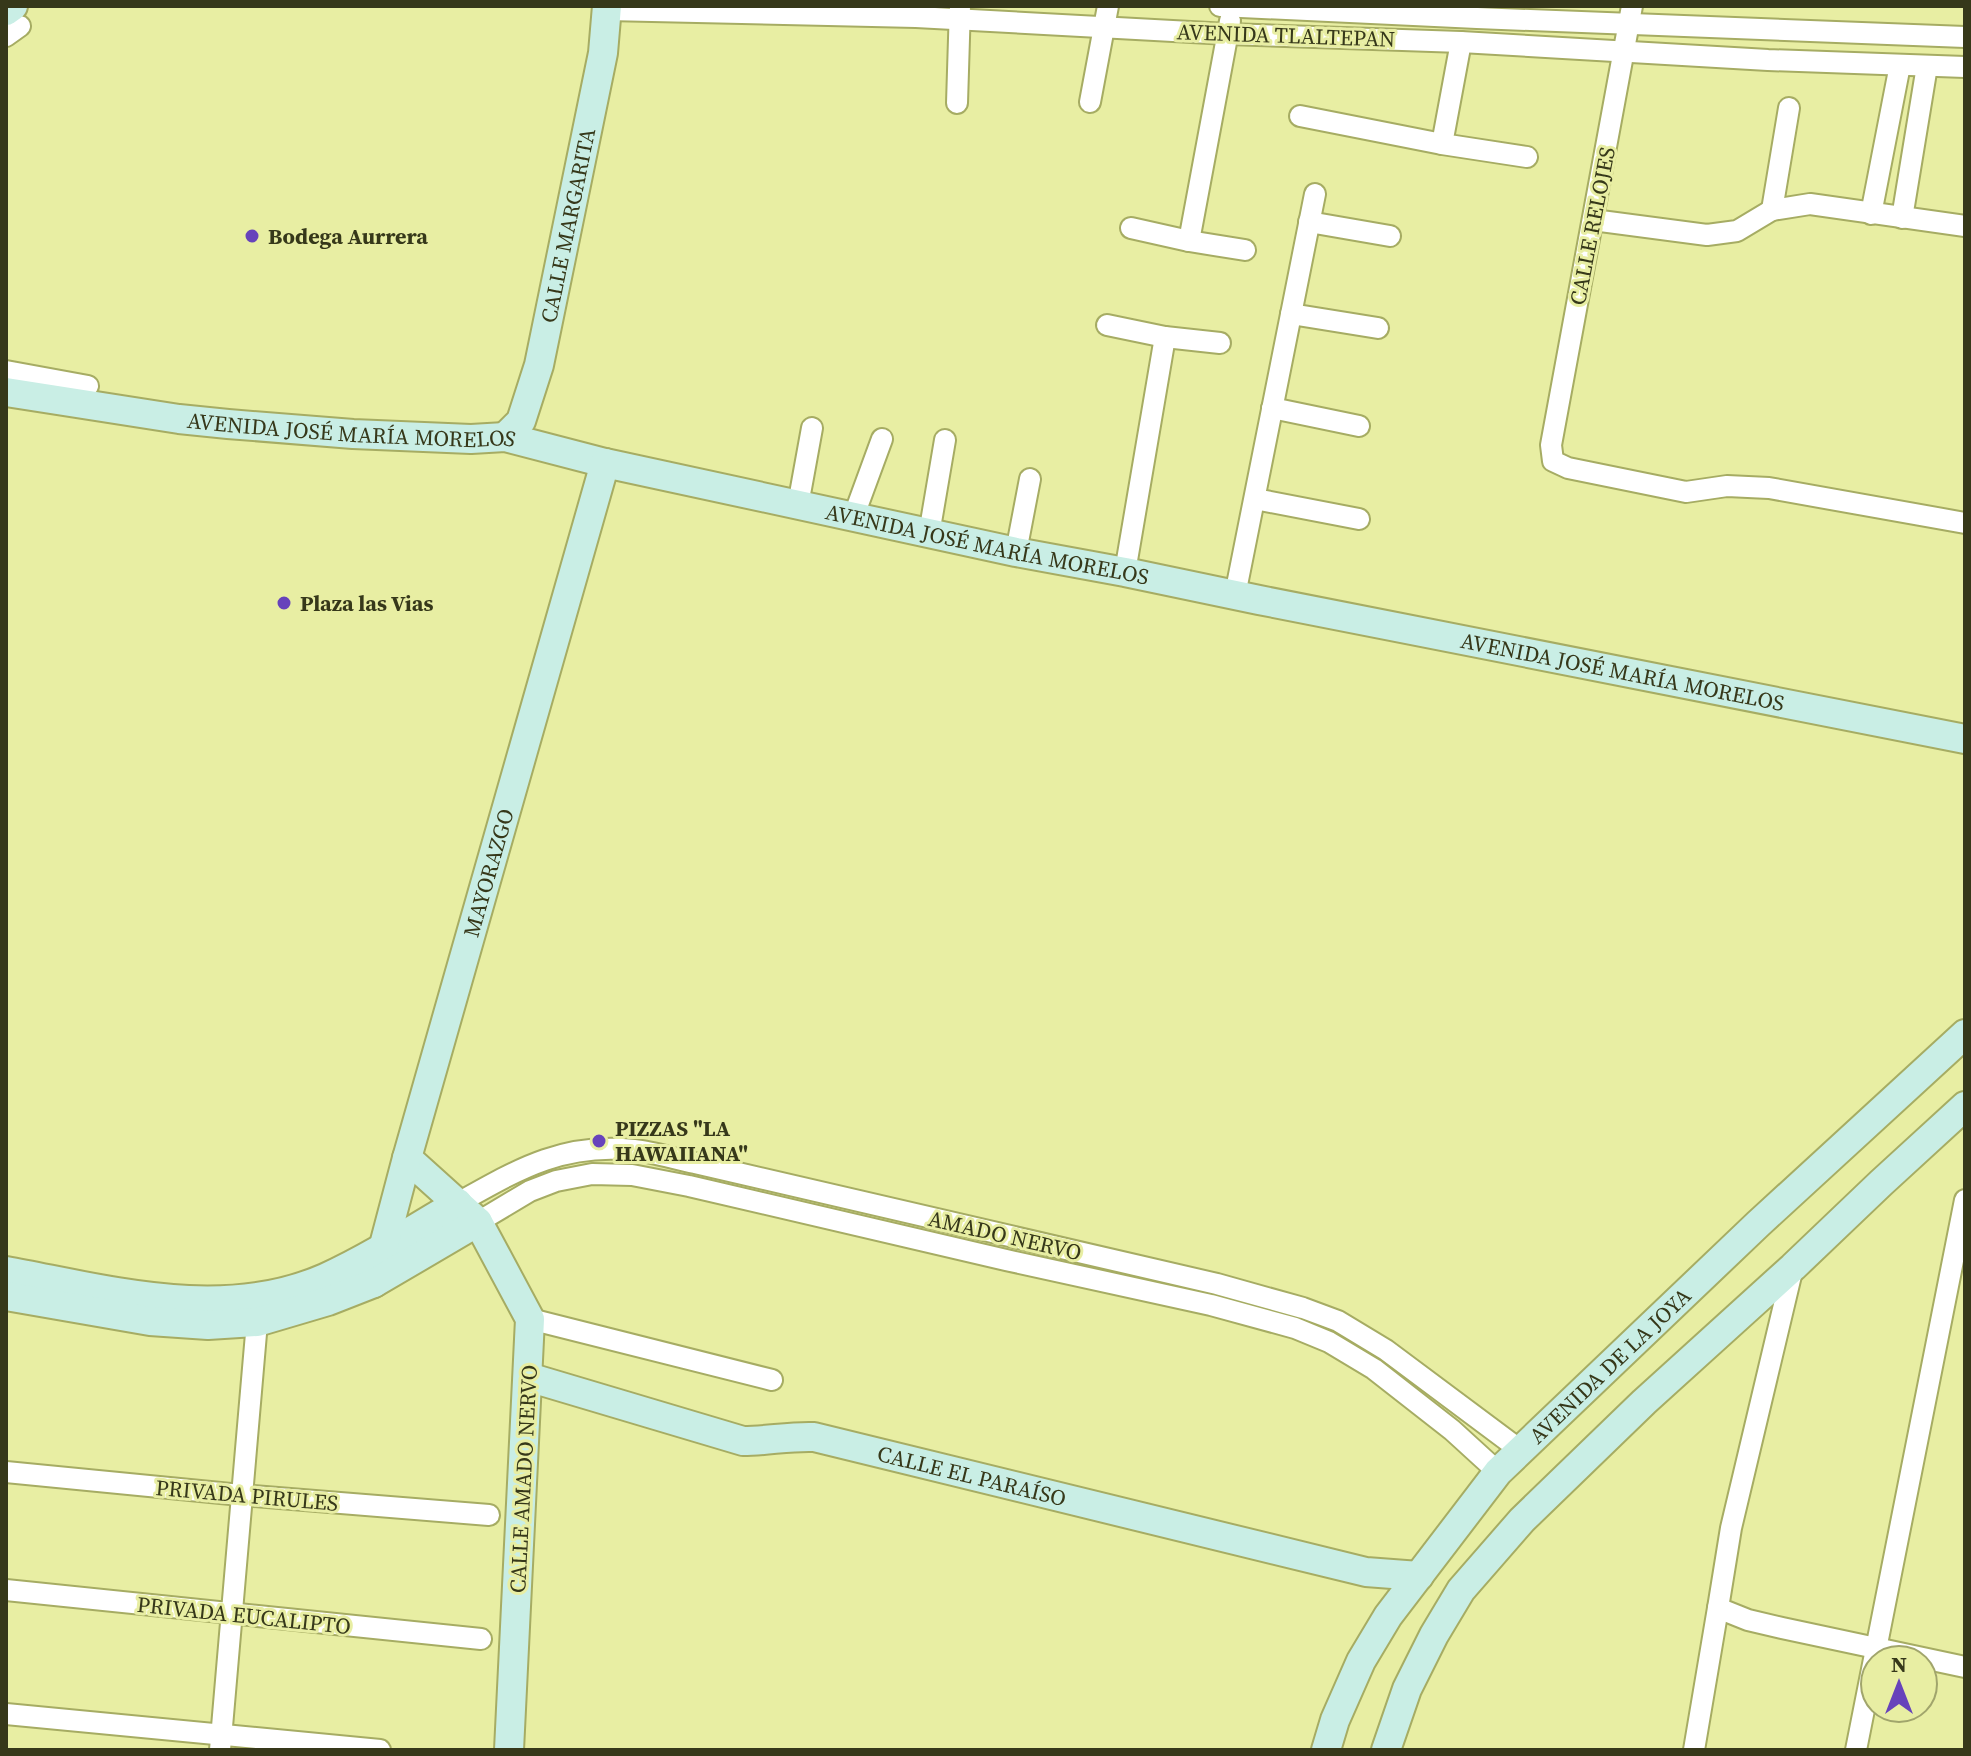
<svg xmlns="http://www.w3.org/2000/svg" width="1971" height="1756" font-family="'Source Serif 4',serif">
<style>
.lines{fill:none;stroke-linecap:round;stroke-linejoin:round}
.minor-casing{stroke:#a6ac63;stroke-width:24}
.secondary-casing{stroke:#a6ac63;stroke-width:32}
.minor{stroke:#fff;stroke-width:20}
.secondary{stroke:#c9eee5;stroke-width:28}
.poi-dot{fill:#6743bb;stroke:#e8eea3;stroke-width:3}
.labels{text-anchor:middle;stroke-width:6;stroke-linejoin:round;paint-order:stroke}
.street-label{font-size:22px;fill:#36381a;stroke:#e8eea3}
.poi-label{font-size:22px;font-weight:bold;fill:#36381a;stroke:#e8eea3;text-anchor:start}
</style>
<rect width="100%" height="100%" fill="#e8eea3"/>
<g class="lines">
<defs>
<g id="minor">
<path d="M1220 6 1477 18 1965 37"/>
<path d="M1632 6 1551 445 1553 461 1568 468 1686 492 1727 486 1769 488 1965 523"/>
<path d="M607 10 916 17 1228 34 1461 42 1768 60 1965 67"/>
<path d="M6 36 20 26"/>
<path d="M1461 42 1442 144 1527 157"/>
<path d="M1090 102 1108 6"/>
<path d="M957 103 960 6"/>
<path d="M1300 116 1442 144"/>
<path d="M1772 210 1789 108"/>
<path d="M1871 214 1900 65"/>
<path d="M1902 218 1927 66"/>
<path d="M1593 220 1707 235 1737 231 1772 210 1810 204 1965 226"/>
<path d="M1309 222 1390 236"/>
<path d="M1131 228 1189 241 1245 250"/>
<path d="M1189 241 1230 21"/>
<path d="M1291 314 1378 328"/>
<path d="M1107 325 1165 337 1220 343"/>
<path d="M6 371 88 386"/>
<path d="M1272 408 1359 426"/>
<path d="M1255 499 1359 519"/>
<path d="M798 505 812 428"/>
<path d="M853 518 882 439"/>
<path d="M929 534 945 440"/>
<path d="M1016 552 1030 479"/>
<path d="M1125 572 1165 337"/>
<path d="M1235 595 1315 194"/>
<path d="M458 1203C517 1170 563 1142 634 1150 654 1152 675 1159 695 1163L1217 1284 1303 1308 1338 1321 1386 1350 1520 1450"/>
<path d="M478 1222 530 1191 556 1181 592 1174 632 1175 689 1186 1006 1260 1211 1305 1295 1328 1329 1342 1374 1369 1452 1430 1498 1472"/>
<path d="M1793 1267 1731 1528 1718 1608 1748 1620 1782 1628 1965 1667"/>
<path d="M530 1319 772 1380"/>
<path d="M6 1472 241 1495 489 1515"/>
<path d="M6 1590 481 1639"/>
<path d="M6 1714 380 1750"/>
<path d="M220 1750 257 1322"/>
<path d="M1694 1750 1718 1608"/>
<path d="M1856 1750 1965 1200"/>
</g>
<g id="secondary">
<path d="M6 11 13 6"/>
<path id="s1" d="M6 392 179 419 228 424 353 434 471 439 505 437 605 463 1016 552 1125 572 1259 600 1965 739"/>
<path id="s2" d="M505 437 521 421 539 365 603 53 607 6"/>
<path d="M407 1158 478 1222 530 1319 509 1750"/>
<path d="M6 1271C110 1290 222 1323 325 1278 369 1258 416 1228 458 1203"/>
<path id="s3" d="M374 1283 407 1158 605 463"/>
<path d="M6 1296 150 1321 208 1325 257 1322 328 1301 374 1283 478 1222"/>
<path id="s4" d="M528 1377 743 1441C767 1441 790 1436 814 1437L1366 1572 1419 1576"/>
<path id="s5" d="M1326 1750 1335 1720 1361 1661 1388 1616 1498 1472 1758 1224 1965 1034"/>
<path d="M1386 1750 1407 1689 1434 1635 1461 1590 1522 1520 1644 1402 1793 1267 1881 1183 1965 1106"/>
</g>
</defs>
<use href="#minor" class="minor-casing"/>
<use href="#secondary" class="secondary-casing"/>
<use href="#minor" class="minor"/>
<use href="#secondary" class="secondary"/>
</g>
<g class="poi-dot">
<circle cx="252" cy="236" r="8"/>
<circle cx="284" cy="603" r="8"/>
<circle cx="599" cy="1141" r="8"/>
</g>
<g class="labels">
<g class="street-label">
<text transform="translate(1286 35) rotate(2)" y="8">AVENIDA TLALTEPAN</text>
<text dy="8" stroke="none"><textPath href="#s2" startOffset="224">CALLE MARGARITA</textPath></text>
<text transform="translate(1592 226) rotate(-79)" y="8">CALLE RELOJES</text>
<text dy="8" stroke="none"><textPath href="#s1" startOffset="348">AVENIDA JOSÉ MARÍA MORELOS</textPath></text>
<text dy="8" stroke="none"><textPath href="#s1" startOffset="996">AVENIDA JOSÉ MARÍA MORELOS</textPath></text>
<text dy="8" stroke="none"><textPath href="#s1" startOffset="1644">AVENIDA JOSÉ MARÍA MORELOS</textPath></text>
<text dy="8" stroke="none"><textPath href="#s3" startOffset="426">MAYORAZGO</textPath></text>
<text transform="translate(1005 1235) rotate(13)" y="8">AMADO NERVO</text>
<text dy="8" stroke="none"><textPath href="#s5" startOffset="484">AVENIDA DE LA JOYA</textPath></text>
<text dy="8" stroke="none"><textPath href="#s4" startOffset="458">CALLE EL PARAÍSO</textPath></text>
<text transform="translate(523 1479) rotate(-87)" y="8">CALLE AMADO NERVO</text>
<text transform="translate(247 1495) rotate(5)" y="8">PRIVADA PIRULES</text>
<text transform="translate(244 1615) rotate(6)" y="8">PRIVADA EUCALIPTO</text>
</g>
<g class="poi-label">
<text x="268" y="244">Bodega Aurrera</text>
<text x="300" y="611">Plaza las Vias</text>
<text x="615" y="1136">PIZZAS "LA<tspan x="615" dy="25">HAWAIIANA"</tspan></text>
</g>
</g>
<rect width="1971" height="1756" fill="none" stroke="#36381a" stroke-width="16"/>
<g transform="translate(1899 1684)"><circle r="38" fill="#e8eea3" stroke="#a1a56c" stroke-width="2"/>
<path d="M0-6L14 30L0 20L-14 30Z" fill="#6743bb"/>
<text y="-12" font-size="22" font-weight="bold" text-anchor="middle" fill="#36381a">N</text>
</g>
</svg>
